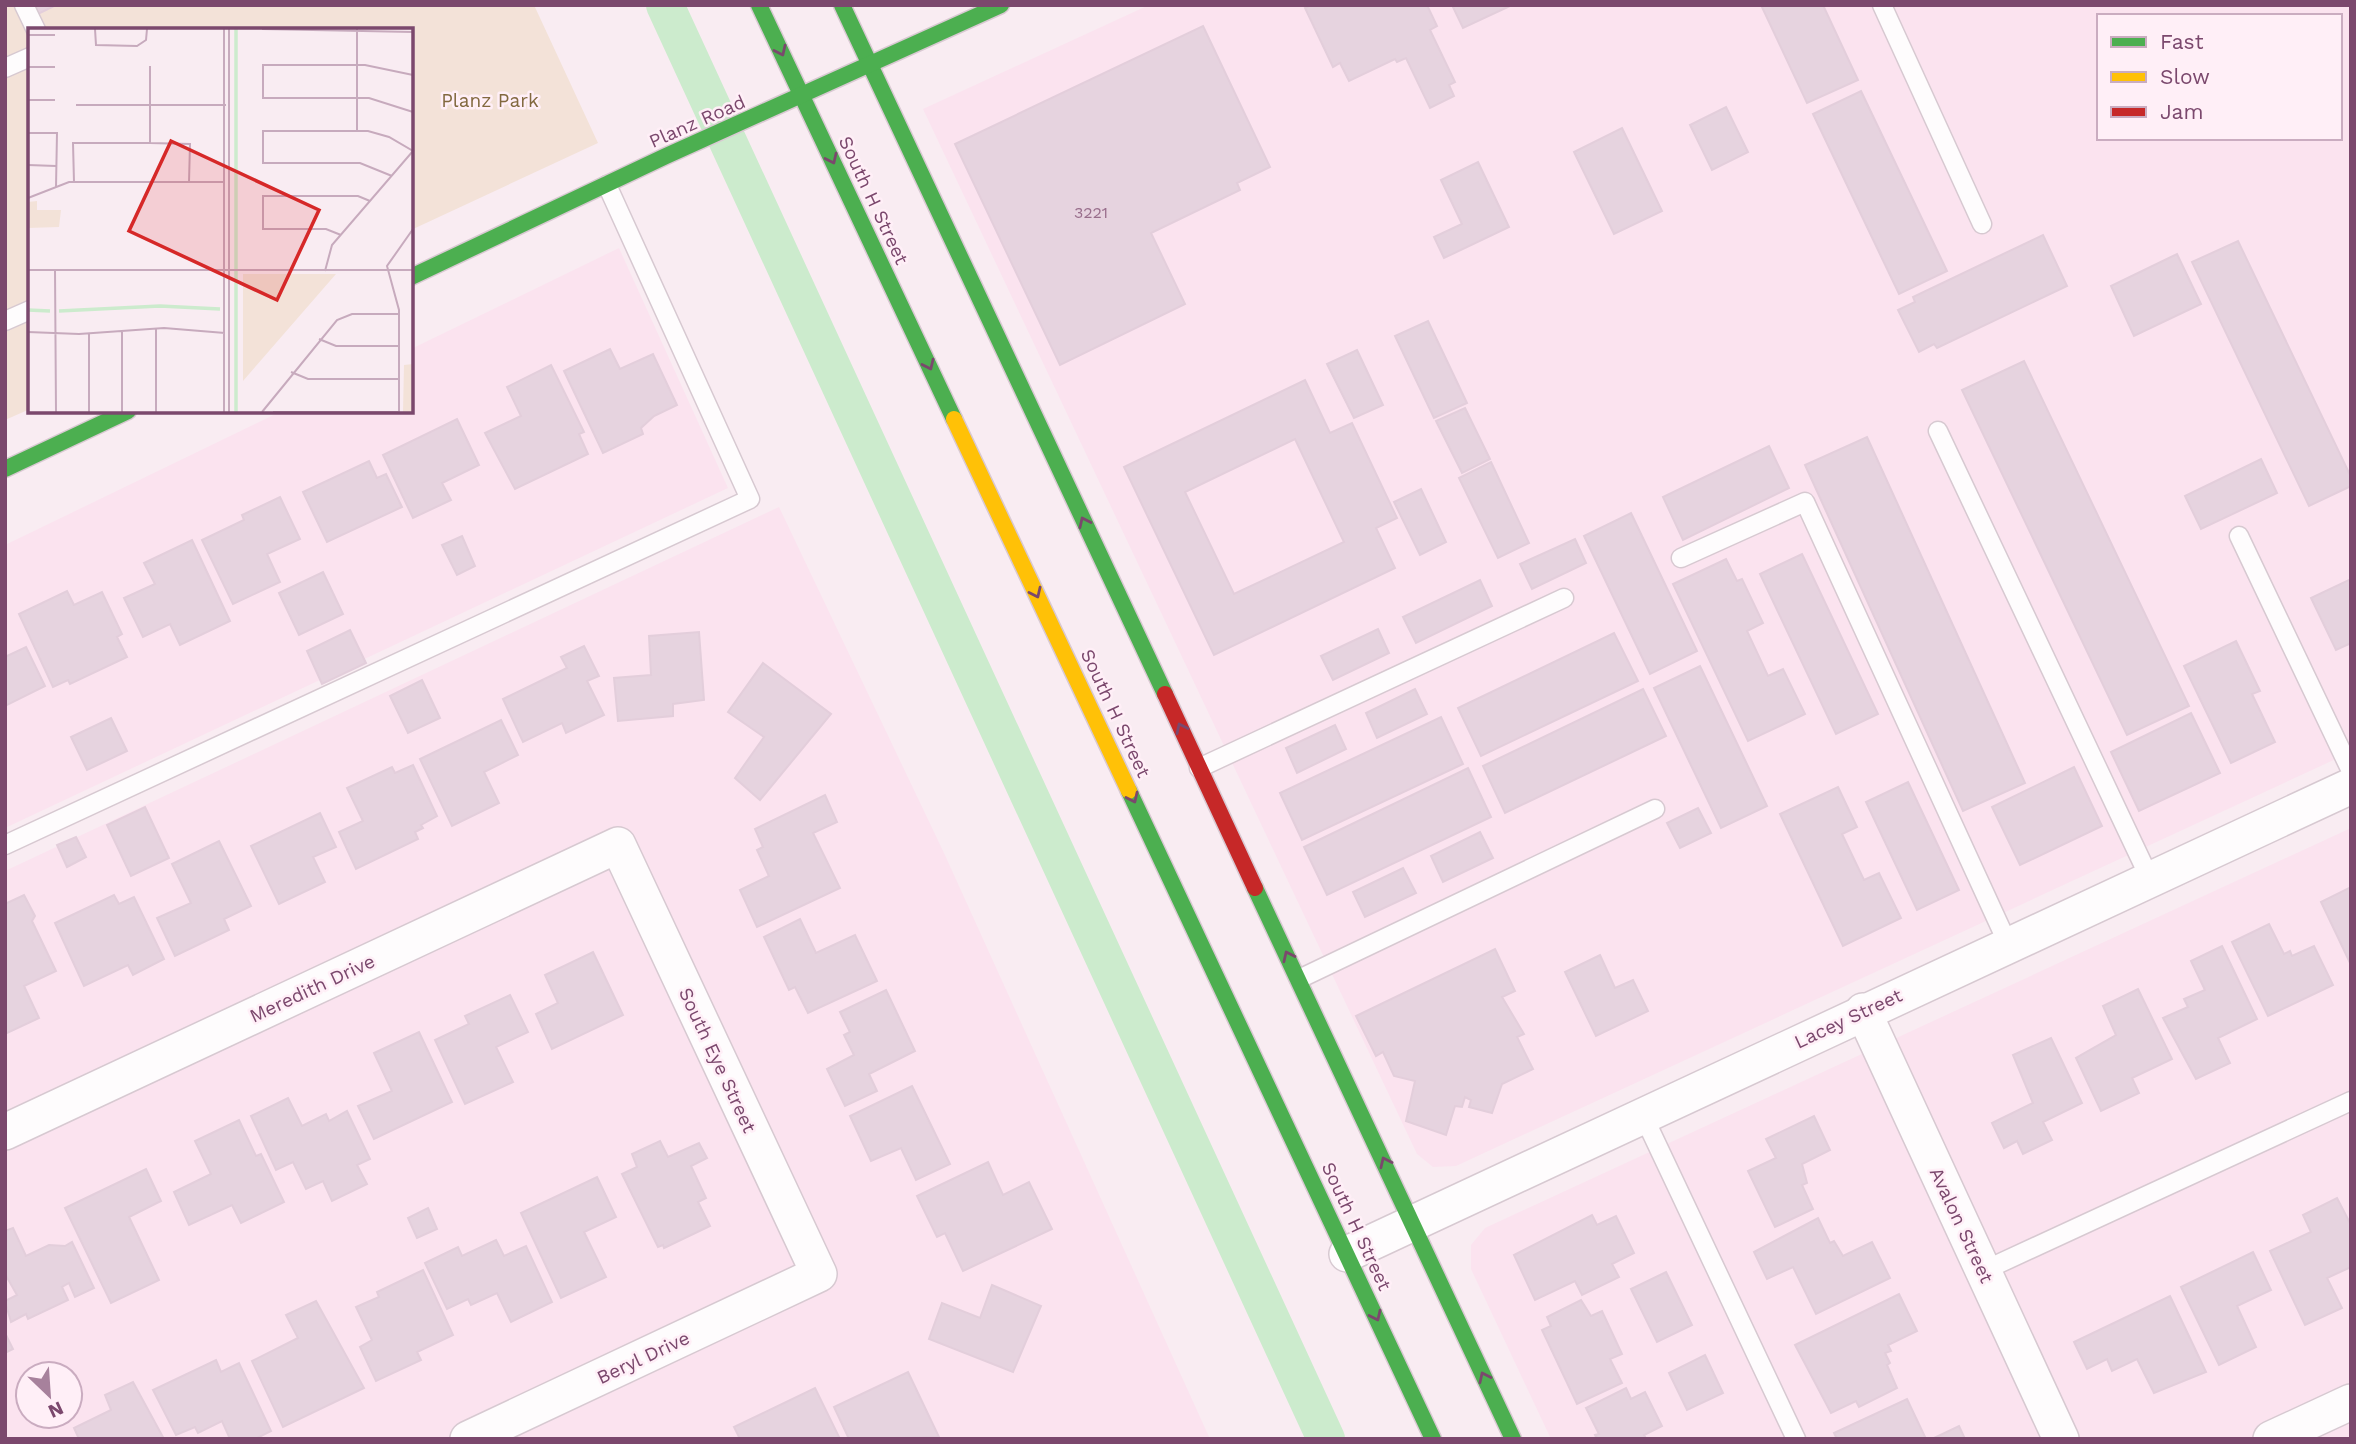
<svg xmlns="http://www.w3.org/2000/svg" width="2356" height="1444" font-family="'Work Sans',sans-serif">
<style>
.residential{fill:#fbe3ef;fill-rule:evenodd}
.green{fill:#f3e2d8}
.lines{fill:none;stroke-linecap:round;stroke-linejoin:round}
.canal{stroke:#ccebcd;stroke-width:38}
.building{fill:#e6d3df;stroke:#e3cedb;stroke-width:2;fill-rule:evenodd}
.lane-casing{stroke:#d7c9d1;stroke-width:21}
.street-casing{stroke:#d7c9d1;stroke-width:38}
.fast-casing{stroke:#d9c9d2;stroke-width:19}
.slow-casing{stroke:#d9c9d2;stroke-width:19}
.jam-casing{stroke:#d9c9d2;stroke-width:19}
.lane{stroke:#fefcfd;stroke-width:18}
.street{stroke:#fefcfd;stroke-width:35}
.fast{stroke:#4caf50;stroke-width:16}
.slow{stroke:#ffc107;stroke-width:16}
.jam{stroke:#c62828;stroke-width:16}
.oneway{stroke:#7b486d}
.labels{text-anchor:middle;stroke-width:5;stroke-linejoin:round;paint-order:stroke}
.number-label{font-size:16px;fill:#986d8b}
.park-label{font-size:19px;fill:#82693f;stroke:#ffeff7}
.street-label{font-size:19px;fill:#7b486d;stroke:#ffeff7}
.inset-river{fill:none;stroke:#ccebcd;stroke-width:3.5}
.inset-road{fill:none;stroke:#c7aabd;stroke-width:2}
.view{fill:#d62828;fill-opacity:0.15;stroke:#d62828;stroke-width:3.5}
.inset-edge{fill:none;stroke:#7b486d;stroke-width:3.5}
</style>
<rect width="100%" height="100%" fill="#f9ecf2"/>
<g class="residential">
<path d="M1149 5H2351V752L1456 1166 1433 1167 1417 1154 923 109ZM2099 16H2340V138H2099Z"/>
<path d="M619 248 728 488 5 828V545L282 411H411V349Z"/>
<path d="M779 507 944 853 1210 1439H5V871ZM28 1374H70V1416H28Z"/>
<path d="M2351 828V1439H1551L1471 1269V1245L1485 1228Z"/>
</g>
<path class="green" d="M5 5H534L598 143 411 230V30H30V409L5 420Z"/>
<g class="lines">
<path class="canal" d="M665 5 1326 1439"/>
</g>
<g class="building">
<path d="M31 5H56L36 15Z"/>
<path d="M1311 5H1427L1437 26 1430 30 1455 82 1449 85 1454 96 1430 108 1406 58 1397 62 1395 59 1349 81 1340 63 1333 67 1305 8Z"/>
<path d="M1452 5H1512L1463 28Z"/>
<path d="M1761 5H1823L1858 80 1807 103Z"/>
<path d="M1203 26 1270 167 1237 183 1240 190 1151 233 1185 304 1060 365 955 144Z"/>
<path d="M1861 91 1947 271 1899 294 1813 114Z"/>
<path d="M1726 107 1748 152 1712 170 1690 125Z"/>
<path d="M1622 128 1662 211 1614 234 1574 152Z"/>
<path d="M1478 162 1509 227 1444 258 1434 237 1462 224 1441 180Z"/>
<path d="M2043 235 2067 286 1937 348 1934 344 1919 352 1898 310 1915 302 1913 297Z"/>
<path d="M2238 241 2351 477V486L2309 506 2192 262Z"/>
<path d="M2177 254 2201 304 2134 336 2111 286Z"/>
<path d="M1428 321 1467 403 1434 418 1395 336Z"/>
<path d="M610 349 620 369 653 354 677 405 654 416 641 428 643 434 603 453 564 371Z"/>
<path d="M1357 350 1383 405 1354 418 1327 364Z"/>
<path d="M2024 361 2189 706 2127 735 1962 390Z"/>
<path d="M551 365 584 432 579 434 588 454 515 489 485 433 521 416 507 387Z"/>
<path d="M1305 380 1330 433 1352 423 1397 518 1376 528 1395 568 1214 655 1124 467ZM1295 439 1344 542 1234 594 1185 492Z"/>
<path d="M1465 408 1490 459 1462 473 1436 421Z"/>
<path d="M457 419 479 465 442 483 451 500 413 518 383 455Z"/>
<path d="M1867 437 2025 783 1963 811 1805 465Z"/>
<path d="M1769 446 1789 488 1683 540 1663 497Z"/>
<path d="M2261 459 2277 493 2201 529 2185 496Z"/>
<path d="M369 461 377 478 386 474 402 507 327 542 303 492Z"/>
<path d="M1491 462 1529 543 1498 558 1459 478Z"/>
<path d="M1421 489 1446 542 1420 555 1394 502Z"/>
<path d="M280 497 300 539 267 554 280 582 233 604 202 540 244 520 242 515Z"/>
<path d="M1631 513 1697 651 1650 674 1584 536Z"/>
<path d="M462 536 475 566 457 575 442 545Z"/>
<path d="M1575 539 1586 563 1532 589 1520 564Z"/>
<path d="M192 540 230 621 180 645 170 624 143 637 124 598 155 584 144 563Z"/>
<path d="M1802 554 1878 714 1836 734 1760 574Z"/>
<path d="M1726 559 1737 581 1742 579 1763 623 1747 631 1768 676 1783 669 1805 714 1748 741 1673 584Z"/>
<path d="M323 572 343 614 299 635 279 593Z"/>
<path d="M2351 579V643L2336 650 2311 598Z"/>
<path d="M1480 580 1492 606 1416 643 1403 617Z"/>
<path d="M67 591 74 605 102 592 122 634 117 637 127 657 70 684 68 680 53 687 19 614Z"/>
<path d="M1378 629 1389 653 1333 680 1321 656Z"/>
<path d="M350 630 366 663 322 684 307 651Z"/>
<path d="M699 632 704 700 673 704V716L618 721 614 678 651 675 649 636Z"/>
<path d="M1614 633 1638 681 1481 756 1458 708Z"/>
<path d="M2236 641 2260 691 2252 694 2275 742 2231 763 2184 666Z"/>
<path d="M584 646 599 676 587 681 604 715 566 733 562 723 523 742 503 699 567 668 561 657Z"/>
<path d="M26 647 45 686 5 706V657Z"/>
<path d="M763 663 831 714 760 800 735 778 764 737 728 712Z"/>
<path d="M1700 666 1767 806 1721 828 1654 688Z"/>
<path d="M422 680 440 718 408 733 390 696Z"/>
<path d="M1415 689 1427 714 1377 738 1366 713Z"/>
<path d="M1643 689 1666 736 1505 813 1483 766Z"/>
<path d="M2191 713 2220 773 2139 811 2111 752Z"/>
<path d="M1441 717 1463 764 1302 840 1280 793Z"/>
<path d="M111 718 127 751 87 770 71 737Z"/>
<path d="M501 720 518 755 484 772 499 803 452 826 420 759Z"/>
<path d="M1335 725 1346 749 1297 773 1286 748Z"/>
<path d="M413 765 437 816 421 825 423 828 415 832 418 839 356 869 339 832 363 821 347 788 392 767 395 773Z"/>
<path d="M2074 767 2102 826 2020 865 1992 807Z"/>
<path d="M1468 768 1491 817 1327 895 1304 847Z"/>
<path d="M1908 782 1959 890 1917 910 1866 802Z"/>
<path d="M1838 787 1857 827 1842 834 1864 880 1879 873 1901 918 1843 946 1780 814Z"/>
<path d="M825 795 837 822 813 833 840 888 757 927 740 890 769 876 757 850 763 847 755 829Z"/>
<path d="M145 807 169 858 131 876 107 825Z"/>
<path d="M1698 808 1711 833 1680 848 1667 823Z"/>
<path d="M320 813 336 847 313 857 325 882 279 904 251 846Z"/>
<path d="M1480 832 1493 858 1443 882 1431 856Z"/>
<path d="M76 837 86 857 67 867 57 845Z"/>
<path d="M219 841 251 906 224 919 229 930 175 956 157 918 191 903 172 864Z"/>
<path d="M1403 868 1416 893 1365 917 1353 892Z"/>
<path d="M2351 887V965L2321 902Z"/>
<path d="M24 895 35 916 32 921 56 971 24 986 39 1018 5 1034V904Z"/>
<path d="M114 895 119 904 134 897 164 959 133 975 128 965 84 986 55 923Z"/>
<path d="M800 919 816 953 855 935 877 981 808 1013 795 987 789 990 764 937Z"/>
<path d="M2269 924 2284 954 2290 951 2292 956 2314 946 2333 985 2268 1016 2232 942Z"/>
<path d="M2222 946 2257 1019 2218 1038 2230 1063 2196 1079 2163 1018 2188 1007 2184 999 2205 990 2191 961Z"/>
<path d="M1495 949 1515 991 1502 997 1524 1034 1517 1037 1533 1069 1502 1084 1492 1113 1469 1107 1471 1100 1465 1097 1462 1107 1455 1106 1446 1135 1406 1121 1415 1081 1394 1076 1383 1052 1376 1056 1356 1016Z"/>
<path d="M593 952 623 1015 552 1049 536 1014 558 1003 545 975Z"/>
<path d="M1600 955 1615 988 1633 980 1648 1011 1596 1036 1565 972Z"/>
<path d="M2138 989 2172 1059 2132 1078 2139 1093 2101 1111 2076 1058 2116 1035 2103 1006Z"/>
<path d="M886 990 915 1051 869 1074 877 1091 845 1106 827 1069 854 1055 844 1035 850 1032 840 1012Z"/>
<path d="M510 995 528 1032 496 1047 513 1082 465 1104 435 1040 469 1024 465 1016Z"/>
<path d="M419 1032 452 1102 374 1139 358 1106 392 1091 374 1053Z"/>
<path d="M2051 1038 2082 1103 2043 1122 2052 1140 2023 1154 2017 1141 2004 1148 1992 1123 2033 1103 2013 1055Z"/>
<path d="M912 1086 950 1164 916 1180 901 1148 871 1161 850 1116Z"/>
<path d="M288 1098 302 1126 326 1114 329 1121 347 1111 370 1159 357 1165 367 1184 332 1201 323 1181 306 1189 293 1162 276 1170 251 1116Z"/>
<path d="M1814 1116 1830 1150 1802 1164 1807 1183 1802 1185 1813 1209 1775 1227 1748 1171 1776 1158 1766 1139Z"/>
<path d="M239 1120 256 1156 261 1154 284 1202 241 1223 232 1205 189 1225 174 1192 211 1174 195 1141Z"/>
<path d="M660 1141 668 1157 699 1143 707 1158 691 1166 706 1198 698 1202 710 1226 664 1248 663 1245 658 1247 622 1174 637 1167 632 1154Z"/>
<path d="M988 1162 1003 1195 1029 1182 1052 1229 963 1271 945 1233 937 1237 917 1196Z"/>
<path d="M146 1169 161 1201 129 1217 159 1280 111 1303 65 1208Z"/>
<path d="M597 1177 616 1217 584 1232 606 1277 561 1298 521 1213Z"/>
<path d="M2337 1198 2351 1225V1267L2327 1278 2342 1308 2305 1325 2270 1251 2311 1232 2303 1215Z"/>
<path d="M428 1208 437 1229 417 1238 408 1218Z"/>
<path d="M1592 1215 1597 1225 1616 1216 1634 1253 1612 1264 1619 1277 1582 1295 1575 1281 1535 1300 1514 1255Z"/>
<path d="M1818 1218 1830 1243 1834 1241 1843 1256 1872 1242 1890 1278 1816 1314 1793 1267 1767 1279 1754 1252Z"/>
<path d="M13 1228 26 1256 49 1245 65 1246 72 1242 94 1288 75 1297 69 1283 62 1287 68 1300 28 1319 26 1314 11 1322 5 1301 17 1295 5 1274V1231Z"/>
<path d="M496 1240 504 1256 526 1246 552 1302 511 1322 497 1293 471 1305 468 1299 447 1309 425 1263 458 1247 462 1256Z"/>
<path d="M2253 1252 2271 1290 2237 1306 2256 1347 2219 1365 2181 1287Z"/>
<path d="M423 1270 453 1335 417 1352 421 1360 376 1381 360 1347 372 1340 356 1307 379 1297 377 1292Z"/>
<path d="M1666 1272 1692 1325 1657 1342 1631 1289Z"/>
<path d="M992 1285 1041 1306 1013 1372 929 1339 942 1303 980 1318Z"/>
<path d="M1899 1294 1917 1331 1888 1345 1891 1351 1885 1353 1890 1363 1887 1365 1897 1388 1859 1407 1856 1401 1831 1413 1795 1345Z"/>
<path d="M2170 1296 2206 1372 2154 1393 2137 1359 2112 1371 2107 1359 2087 1369 2074 1342Z"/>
<path d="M1581 1300 1591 1316 1602 1311 1622 1354 1610 1359 1622 1383 1577 1404 1542 1330 1551 1326 1547 1317Z"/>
<path d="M316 1301 364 1388 283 1427 252 1361 298 1338 286 1315Z"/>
<path d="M5 1333 13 1349 5 1353Z"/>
<path d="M1705 1355 1723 1393 1687 1410 1669 1373Z"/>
<path d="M216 1360 221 1372 239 1363 271 1431 255 1439H230L222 1421 198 1433 195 1427 176 1435 153 1390Z"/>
<path d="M908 1372 939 1437 849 1439 834 1407Z"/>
<path d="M133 1382 164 1439H79L74 1428 111 1410 105 1395Z"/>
<path d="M815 1388 840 1439H740L734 1427Z"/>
<path d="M1626 1388 1631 1399 1645 1392 1662 1426 1644 1435 1646 1439H1597L1595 1435 1599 1434 1586 1408Z"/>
<path d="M1907 1399 1926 1439H1837L1834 1433Z"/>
<path d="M1959 1426 1965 1439H1932Z"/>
</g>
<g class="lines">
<defs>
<g id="lane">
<path d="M24 5 36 30"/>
<path d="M1882 5 1982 224"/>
<path d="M5 68 30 57"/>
<path d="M5 321 30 310"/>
<path d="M1938 431 2150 879"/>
<path d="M2239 536 2351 771"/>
<path d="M1681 558 1805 502 2008 944"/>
<path d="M1199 768 1564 598"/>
<path d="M5 845 750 499 607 185"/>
<path d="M1299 979 1655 809"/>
<path d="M1643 1115 1796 1439"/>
<path d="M1983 1271 2351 1101"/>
</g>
<g id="street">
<path d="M1863 1011 2061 1439"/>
<path d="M5 1132 618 845 819 1274 468 1439"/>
<path d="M1347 1254 2351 786"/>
<path d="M2271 1439 2351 1402"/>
</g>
<g id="fast">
<path d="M759 5 954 419"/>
<path d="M842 5 1165 694"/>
<path d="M411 277 666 156 1001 5"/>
<path d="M5 469 128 411"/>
<path d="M1129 791 1433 1439"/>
<path d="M1255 888 1513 1439"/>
</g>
<path id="slow" d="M954 419 1129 791"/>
<path id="jam" d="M1165 694 1255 888"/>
</defs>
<use href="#lane" class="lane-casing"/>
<use href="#street" class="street-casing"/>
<use href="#fast" class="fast-casing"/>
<use href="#slow" class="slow-casing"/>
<use href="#jam" class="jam-casing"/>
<use href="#lane" class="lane"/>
<use href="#street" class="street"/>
<use href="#fast" class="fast"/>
<use href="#slow" class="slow"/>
<use href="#jam" class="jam"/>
</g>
<defs><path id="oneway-chevron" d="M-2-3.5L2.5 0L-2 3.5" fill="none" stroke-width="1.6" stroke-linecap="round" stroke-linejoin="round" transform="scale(1.75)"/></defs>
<g class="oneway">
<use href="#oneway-chevron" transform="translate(781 51) rotate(65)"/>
<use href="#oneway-chevron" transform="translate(832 159) rotate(65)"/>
<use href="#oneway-chevron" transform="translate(929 365) rotate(65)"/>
<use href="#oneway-chevron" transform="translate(1084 522) rotate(-115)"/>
<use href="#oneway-chevron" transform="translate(1036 593) rotate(65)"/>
<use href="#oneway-chevron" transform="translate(1181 728) rotate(-115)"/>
<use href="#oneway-chevron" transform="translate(1133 798) rotate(65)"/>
<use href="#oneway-chevron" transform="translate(1288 956) rotate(-115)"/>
<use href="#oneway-chevron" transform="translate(1385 1162) rotate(-115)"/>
<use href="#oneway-chevron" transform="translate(1376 1316) rotate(65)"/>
<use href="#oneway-chevron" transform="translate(1484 1377) rotate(-115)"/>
</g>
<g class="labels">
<g class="number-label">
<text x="1091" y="218">3221</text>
</g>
<g class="park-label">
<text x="490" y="107">Planz Park</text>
</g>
<g class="street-label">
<text transform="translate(697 121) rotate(-24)" y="7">Planz Road</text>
<text transform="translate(874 200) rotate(65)" y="7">South H Street</text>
<text transform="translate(1116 713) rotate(65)" y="7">South H Street</text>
<text transform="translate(312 988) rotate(-25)" y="7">Meredith Drive</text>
<text transform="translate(1848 1018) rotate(-25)" y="7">Lacey Street</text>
<text transform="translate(718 1060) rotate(65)" y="7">South Eye Street</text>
<text transform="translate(1962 1225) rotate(65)" y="7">Avalon Street</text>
<text transform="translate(1357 1226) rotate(65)" y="7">South H Street</text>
<text transform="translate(643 1357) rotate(-25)" y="7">Beryl Drive</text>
</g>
</g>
<g transform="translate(28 28)">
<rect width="385" height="385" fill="#f9ecf2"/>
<path d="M9 173V182H33L31 199 0 200V174ZM215 246H308L215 353ZM385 336V384H375L376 337Z" fill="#f3e2d8"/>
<path class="inset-river" d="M0 282 22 283M31 283 132 278 192 281M208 384V1"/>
<path class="inset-road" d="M67 1 68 17 109 18 118 12 119 1M196 1V384M234 1 385 4M329 1V102M0 7H27M122 38V115M0 39H27M385 47 337 37H235V70H341L385 84M0 72H27M48 77H198M0 105H29L28 159M0 137 28 138M46 154 45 115H122L162 116 161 154M0 170 41 154H197M313 207 298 201H235V168H330L342 173M0 242H385M27 242 28 384M297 243 304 217 385 123 361 109 340 103H235V135H332L364 148M0 304 51 306 136 300 197 305M291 311 308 318H372M263 344 280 351H372M61 384V306M94 384V303M128 384V301M201 384V1M234 384 309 292 324 286H372M245 384H371M371 384V282L359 238 385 201"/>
<path class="view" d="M143 113 291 182 249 272 101 203Z"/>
<rect width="385" height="385" class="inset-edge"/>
</g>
<rect width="2356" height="1444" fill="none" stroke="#7b486d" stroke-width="14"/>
<rect x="2097" y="14" width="245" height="126" fill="#ffeff7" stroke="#caacc0" stroke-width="2"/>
<rect x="2111" y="37" width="35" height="10" fill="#4caf50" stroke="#caacc0" stroke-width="2"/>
<text x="2160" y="49" font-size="21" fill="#7b486d">Fast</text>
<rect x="2111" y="72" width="35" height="10" fill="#ffc107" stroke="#caacc0" stroke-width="2"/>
<text x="2160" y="84" font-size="21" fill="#7b486d">Slow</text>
<rect x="2111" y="107" width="35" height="10" fill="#c62828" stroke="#caacc0" stroke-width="2"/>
<text x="2160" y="119" font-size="21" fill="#7b486d">Jam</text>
<g transform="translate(49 1395) rotate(155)"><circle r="33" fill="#ffeff7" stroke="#caacc0" stroke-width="2"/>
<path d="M0-5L12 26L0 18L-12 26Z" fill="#a7819c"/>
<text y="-10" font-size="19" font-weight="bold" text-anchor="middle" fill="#7b486d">N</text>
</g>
</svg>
